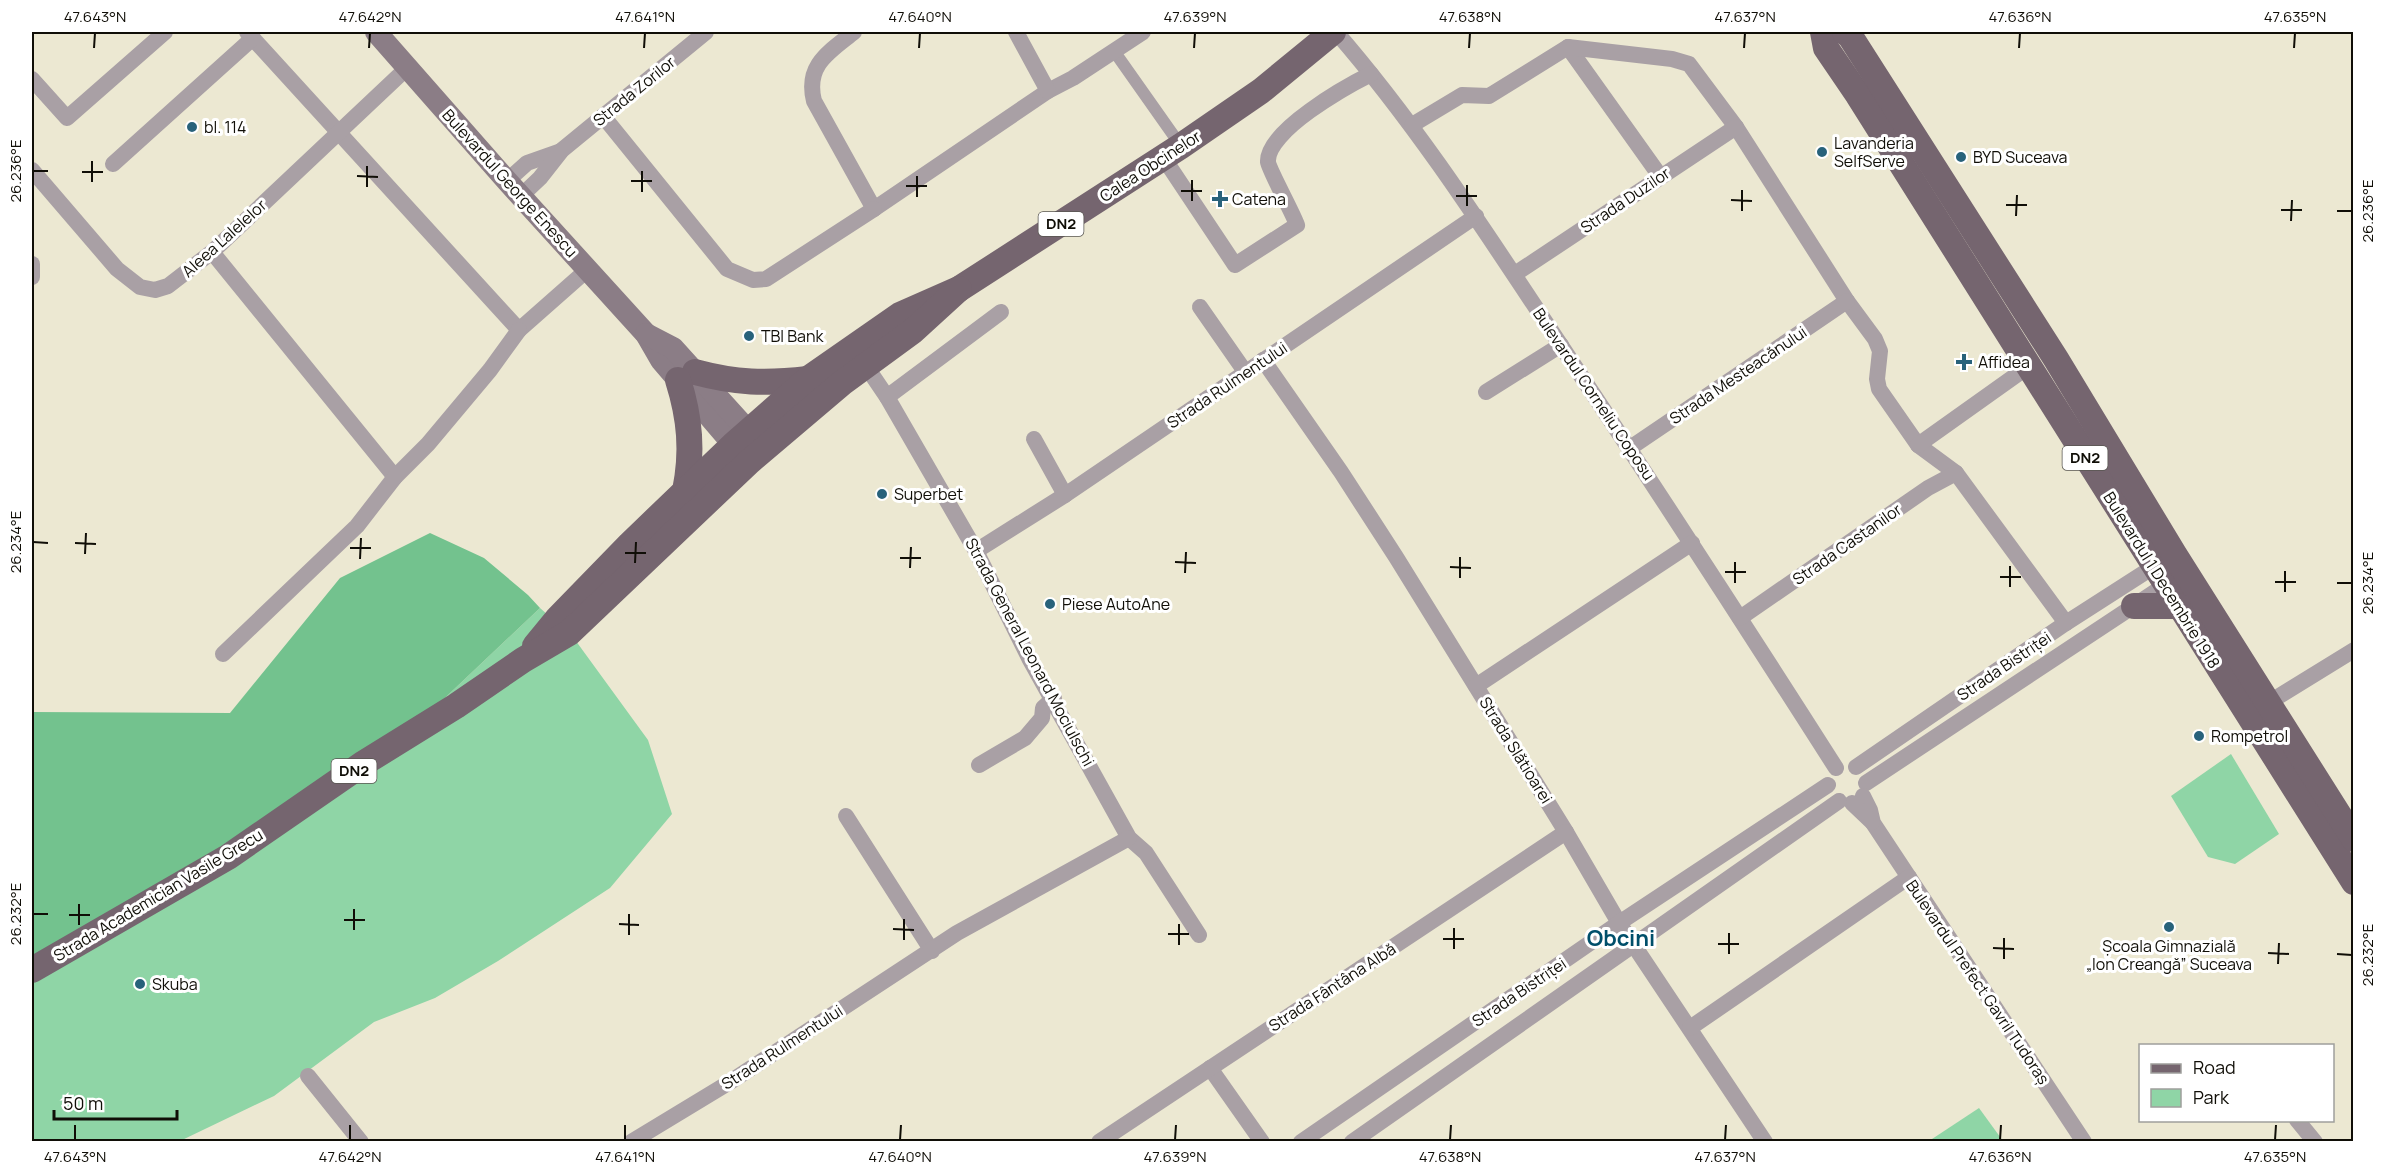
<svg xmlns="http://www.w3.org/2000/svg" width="2385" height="1173" font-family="Manrope,sans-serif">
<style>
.green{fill:#8fd5a6}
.forest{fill:#73c28e}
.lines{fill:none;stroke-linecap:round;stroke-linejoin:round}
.pedestrian{stroke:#a9a0a5;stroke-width:12}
.minor{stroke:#a9a0a5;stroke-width:16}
.secondary{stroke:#8b7d86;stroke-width:22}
.primary{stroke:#75656f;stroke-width:26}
.ticks{fill:none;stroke:#100e07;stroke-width:2}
.poi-dot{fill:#28627b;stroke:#fff;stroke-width:2}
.labels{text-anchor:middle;stroke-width:6;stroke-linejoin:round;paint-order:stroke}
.shield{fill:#fff;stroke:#585651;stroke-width:1.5}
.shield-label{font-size:15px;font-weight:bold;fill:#100e07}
.street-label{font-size:16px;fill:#100e07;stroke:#fff}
.poi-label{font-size:16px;fill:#100e07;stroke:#fff;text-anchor:start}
.district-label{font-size:22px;font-weight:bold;fill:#004f6a;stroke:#fff}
.neatline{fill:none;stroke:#100e07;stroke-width:2}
.ticks-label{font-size:15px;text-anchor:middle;fill:#100e07}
</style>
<rect width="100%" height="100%" fill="#ece8d2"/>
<g class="green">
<path d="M540 608 573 637 648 740 672 814 610 888 498 961 435 998 374 1022 274 1096 180 1141 32 1142V962L411 730Z"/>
<path d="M2231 754 2279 834 2235 864 2208 857 2171 796Z"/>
<path d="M1979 1108 2003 1141H1929Z"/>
</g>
<path class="forest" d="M430 533 484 558 528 595 540 608 411 730 155 890 32 962V712L230 713 340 578Z"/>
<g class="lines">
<path class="pedestrian" d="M1114 51 1181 146"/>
<g class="minor">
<path d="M247 32 519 330 587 270"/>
<path d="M854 32C829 52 805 65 814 101L874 209 1048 91 1073 78 1143 32"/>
<path d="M1016 32 1048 91"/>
<path d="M1336 32C1421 130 1490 239 1562 347 1655 487 1746 627 1836 768"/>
<path d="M1568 47 1660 176"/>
<path d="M32 79 67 118 165 32"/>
<path d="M603 116 727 269 753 280 766 279 874 209"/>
<path d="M1412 125 1462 95 1489 96 1568 47 1672 59 1689 64 1736 127 1847 301 1875 339 1880 351 1877 379 1879 389 1918 445 1956 473 2066 623"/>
<path d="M1163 157 1235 265 1297 225C1293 213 1269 170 1268 162 1266 131 1347 86 1371 74"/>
<path d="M113 164 253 38"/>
<path d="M32 170 117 269 140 287 155 290 168 286 212 252 407 68"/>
<path d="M507 181 527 163 561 151"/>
<path d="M521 196 540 178 562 150 706 32"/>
<path d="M212 252 395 477"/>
<path d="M32 264V277"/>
<path d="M1515 274 1736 127"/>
<path d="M1200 307 1246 373"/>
<path d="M1263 360 1341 472 1396 557 1566 832 1619 923 1765 1142"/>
<path d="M866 366 887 397 976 551 1029 658 1129 838 1146 853 1199 935"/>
<path d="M1486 392 1561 345"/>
<path d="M887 397 1001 312"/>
<path d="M1034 439 1065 495"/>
<path d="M1918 445 2029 366"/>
<path d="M1630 448 1847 301"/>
<path d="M976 551 1065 495 1476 216"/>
<path d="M1740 618 1928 488 1956 473"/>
<path d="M223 654 357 526 395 477 428 444 490 370 519 330"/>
<path d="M1476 686 1692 543"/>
<path d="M2268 703 2354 650"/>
<path d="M979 765 1025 738 1042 718 1043 708 1054 698"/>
<path d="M1856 767 2066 623 2161 562"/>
<path d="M1866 783 2173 580"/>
<path d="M1863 796 1870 810 1873 823 2084 1142"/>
<path d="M1852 803 1872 822"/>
<path d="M846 816 932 951"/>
<path d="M1690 1028 1909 877"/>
<path d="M1210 1068 1262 1142"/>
<path d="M308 1076 361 1142"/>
<path d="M2297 1120 2315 1142"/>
<path d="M631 1142 730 1082 957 933 1129 838"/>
<path d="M1099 1142 1566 832"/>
<path d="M1301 1142 1619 923 1828 785"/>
<path d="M1352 1142 1839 801"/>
</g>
<g class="secondary">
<path d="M376 32 507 181 646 334 661 360 744 457"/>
<path d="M646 334 673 348 760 444"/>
</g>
<g class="primary">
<path d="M1823 32 1826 48 1858 95 2354 882"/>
<path d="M1845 32 1850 36 2056 359 2174 554 2354 839"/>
<path d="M695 372C736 383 766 384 808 379"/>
<path d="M678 380C690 418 693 452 685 491"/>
<path d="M2134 606H2178"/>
<path d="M535 646 558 618 630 544 733 445 808 379 900 315 959 289 1181 146 1261 91 1333 32"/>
<path d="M32 970 228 857 364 763 456 706 523 660 569 633 749 462 842 383 913 331 959 289"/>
</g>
</g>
<path class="ticks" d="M94 48 95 33M369 48 370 33M644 48 645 33M919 48 920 33M1194 48 1195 33M1469 48 1470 33M1744 48 1745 33M2019 48 2020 33M2294 48 2295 33M33 171H48M82 172H103M357 176 378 177M631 181H652M92 182V161M906 186H927M367 187V166M1181 191H1202M642 192V171M1456 196H1477M917 197V176M1731 200 1752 201M1192 201V180M2006 205H2027M1467 206V185M2281 210H2302M1742 211V190M2337 211H2352M2016 216 2017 195M2291 221 2292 200M33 542 48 543M75 543 96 544M350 548H371M625 553H646M85 554 86 533M900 558H921M360 559 361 538M1175 562 1196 563M635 563 636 542M1450 567 1471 568M910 568 911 547M1725 572H1746M1185 573 1186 552M2000 577H2021M1460 578V557M2275 582H2296M1735 583V562M2337 583H2352M2010 587V566M2285 592V571M33 914H48M69 915H90M344 920H365M619 924 639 925M79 925V904M893 929 914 930M354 930V909M1168 934H1189M629 935V914M1443 939H1464M904 940V919M1718 944H1739M1179 945V924M1993 948 2014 949M1454 949V928M2268 953 2289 954M1729 954V933M2337 954 2352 955M2004 959V938M2278 964 2279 943M75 1140V1125M350 1140V1125M625 1140V1125M900 1140 901 1125M1175 1140 1176 1125M1450 1140 1451 1125M1725 1140 1726 1125M2000 1140 2001 1125M2275 1140 2276 1125"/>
<g class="poi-dot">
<circle cx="192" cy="127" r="6"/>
<circle cx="1822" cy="152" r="6"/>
<circle cx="1961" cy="157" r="6"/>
<path d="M1217 190h6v6h6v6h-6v6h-6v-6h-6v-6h6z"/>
<circle cx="749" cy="336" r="6"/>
<path d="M1961 353h6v6h6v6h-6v6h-6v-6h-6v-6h6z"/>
<circle cx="882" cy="494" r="6"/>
<circle cx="1050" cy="604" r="6"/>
<circle cx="2199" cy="736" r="6"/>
<circle cx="2169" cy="927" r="6"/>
<circle cx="140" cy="984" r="6"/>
</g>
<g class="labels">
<g class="shield">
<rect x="1038.5" y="212" width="45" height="24" rx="4.5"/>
<rect x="2062.5" y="446" width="45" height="24" rx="4.5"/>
<rect x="331.5" y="759" width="45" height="24" rx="4.5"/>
</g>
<g class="shield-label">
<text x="1061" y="229">DN2</text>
<text x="2085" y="463">DN2</text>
<text x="354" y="776">DN2</text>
</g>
<g class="street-label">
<text transform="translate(634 91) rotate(-39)" y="6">Strada Zorilor</text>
<text transform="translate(1150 166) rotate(-33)" y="6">Calea Obcinelor</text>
<text transform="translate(510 183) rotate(48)" y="6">Bulevardul George Enescu</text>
<text transform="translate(1625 200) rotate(-34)" y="6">Strada Duzilor</text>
<text transform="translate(224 238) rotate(-42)" y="6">Aleea Lalelelor</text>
<text transform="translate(1738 375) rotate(-34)" y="6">Strada Mesteacănului</text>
<text transform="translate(1227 385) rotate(-34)" y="6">Strada Rulmentului</text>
<text transform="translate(1594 394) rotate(56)" y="6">Bulevardul Corneliu Coposu</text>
<text transform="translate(1847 544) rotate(-35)" y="6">Strada Castanilor</text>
<text transform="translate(2162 580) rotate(58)" y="6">Bulevardul 1 Decembrie 1918</text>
<text transform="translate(1030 652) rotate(62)" y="6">Strada General Leonard Mociulschi</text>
<text transform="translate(2004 666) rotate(-34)" y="6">Strada Bistriței</text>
<text transform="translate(1516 750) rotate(58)" y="6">Strada Slătioarei</text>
<text transform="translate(158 895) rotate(-31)" y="6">Strada Academician Vasile Grecu</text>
<text transform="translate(1978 982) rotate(56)" y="6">Bulevardul Prefect Gavril Tudoraș</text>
<text transform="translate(1332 987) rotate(-33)" y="6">Strada Fântâna Albă</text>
<text transform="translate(1519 992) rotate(-34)" y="6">Strada Bistriței</text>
<text transform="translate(782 1047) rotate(-33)" y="6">Strada Rulmentului</text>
</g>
<g class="poi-label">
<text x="204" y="133">bl. 114</text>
<text x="1834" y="149">Lavanderia<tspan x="1834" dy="18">SelfServe</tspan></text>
<text x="1973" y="163">BYD Suceava</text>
<text x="1232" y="205">Catena</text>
<text x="761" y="342">TBI Bank</text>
<text x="1978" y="368">Affidea</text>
<text x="894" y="500">Superbet</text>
<text x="1062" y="610">Piese AutoAne</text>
<text x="2211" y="742">Rompetrol</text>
<text x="2169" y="952" text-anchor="middle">Școala Gimnazială<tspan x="2169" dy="18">„Ion Creangă” Suceava</tspan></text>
<text x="152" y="990">Skuba</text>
</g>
<g class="district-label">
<text x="1621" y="946">Obcini</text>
</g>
</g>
<rect width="2385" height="1173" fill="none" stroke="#ffffff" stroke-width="66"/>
<rect x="2139" y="1044" width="195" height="78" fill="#ffffff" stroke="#9f9f9c" stroke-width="1.5"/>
<rect x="2151" y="1064" width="30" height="9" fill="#75656f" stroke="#9f9f9c" stroke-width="1.5"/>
<text x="2193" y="1074" font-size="18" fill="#100e07">Road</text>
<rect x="2151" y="1089" width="30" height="18" fill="#8fd5a6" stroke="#9f9f9c" stroke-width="1.5"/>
<text x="2193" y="1104" font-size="18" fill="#100e07">Park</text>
<path d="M54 1110v9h123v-9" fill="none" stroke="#100e07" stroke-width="3"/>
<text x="63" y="1110" font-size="18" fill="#100e07" stroke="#ffffff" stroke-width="4.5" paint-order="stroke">50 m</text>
<rect x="33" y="33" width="2319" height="1107" class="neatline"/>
<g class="ticks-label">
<text x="95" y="22">47.643°N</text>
<text x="370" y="22">47.642°N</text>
<text x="645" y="22">47.641°N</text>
<text x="920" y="22">47.640°N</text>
<text x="1195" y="22">47.639°N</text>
<text x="1470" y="22">47.638°N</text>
<text x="1745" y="22">47.637°N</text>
<text x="2020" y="22">47.636°N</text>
<text x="2295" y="22">47.635°N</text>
<text transform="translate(16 171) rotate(-90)" y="5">26.236°E</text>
<text transform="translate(2368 211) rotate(-90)" y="5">26.236°E</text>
<text transform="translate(16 542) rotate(-90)" y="5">26.234°E</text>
<text transform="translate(2368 583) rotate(-90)" y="5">26.234°E</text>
<text transform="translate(16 914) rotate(-90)" y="5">26.232°E</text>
<text transform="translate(2368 955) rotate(-90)" y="5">26.232°E</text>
<text x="75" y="1162">47.643°N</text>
<text x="350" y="1162">47.642°N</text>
<text x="625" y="1162">47.641°N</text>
<text x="900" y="1162">47.640°N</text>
<text x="1175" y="1162">47.639°N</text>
<text x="1450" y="1162">47.638°N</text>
<text x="1725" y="1162">47.637°N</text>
<text x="2000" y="1162">47.636°N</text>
<text x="2275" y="1162">47.635°N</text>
</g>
</svg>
